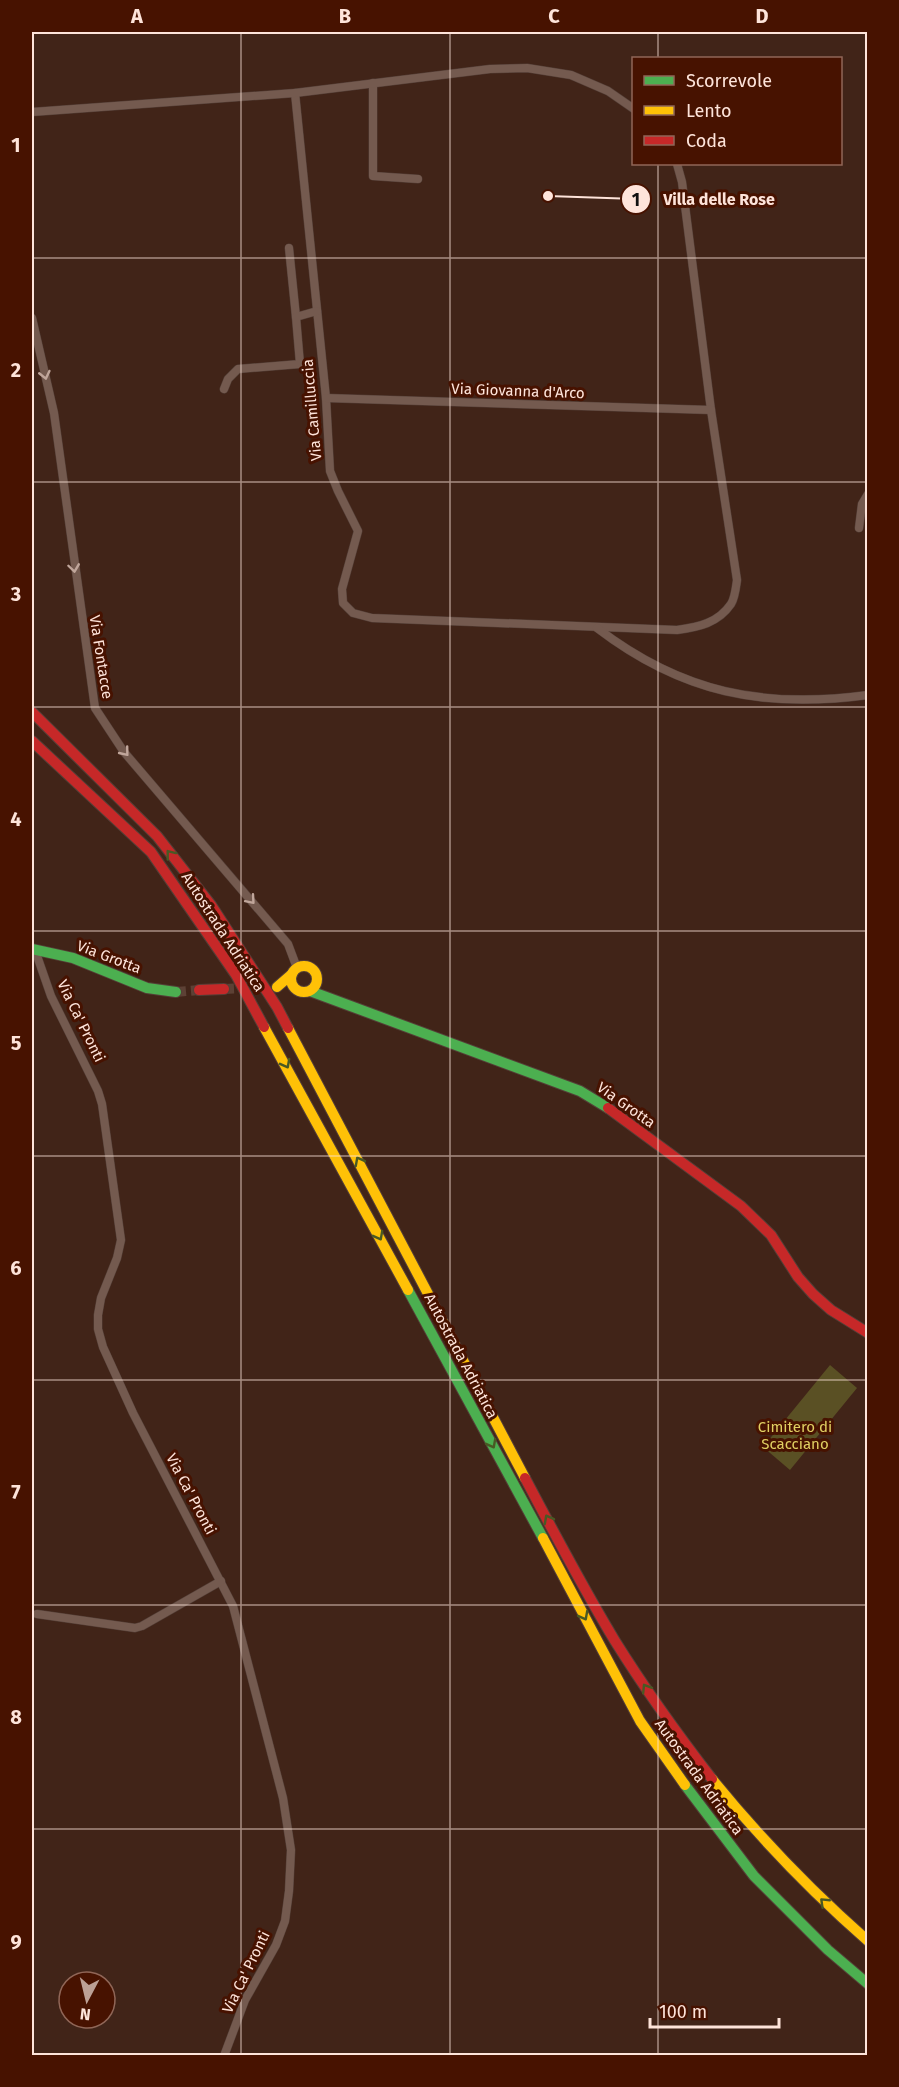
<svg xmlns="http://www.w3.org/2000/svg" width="899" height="2087" font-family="'Fira Sans',sans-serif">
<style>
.green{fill:#5a5024}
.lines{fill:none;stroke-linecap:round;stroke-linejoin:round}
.secondary-tunnel{stroke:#5d4135;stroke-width:10;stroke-dasharray:10 5;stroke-linecap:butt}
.street-casing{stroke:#543f37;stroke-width:9}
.fast-casing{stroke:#543f37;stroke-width:12}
.slow-casing{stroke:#543f37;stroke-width:12}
.jam-casing{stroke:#543f37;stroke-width:12}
.street{stroke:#745a4f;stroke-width:8}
.fast{stroke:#4caf50;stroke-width:10}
.slow{stroke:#ffc107;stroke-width:10}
.jam{stroke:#c62828;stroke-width:10}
.oneway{stroke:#c0a69b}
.oneway2{stroke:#495924}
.grid{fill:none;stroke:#fee4da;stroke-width:1.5;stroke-opacity:0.55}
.labels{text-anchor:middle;stroke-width:6;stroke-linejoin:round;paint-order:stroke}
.street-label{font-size:15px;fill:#fee4da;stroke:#471200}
.park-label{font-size:15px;fill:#e0d062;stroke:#471200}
.leader{fill:none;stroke:#fee4da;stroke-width:2}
.callout-dot{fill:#fee4da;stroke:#471200;stroke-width:2}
.mark-label{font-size:18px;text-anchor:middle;font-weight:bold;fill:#111}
.callout-label{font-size:16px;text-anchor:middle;font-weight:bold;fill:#fee4da;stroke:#471200;stroke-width:6;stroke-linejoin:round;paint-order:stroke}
.neatline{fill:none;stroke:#fee4da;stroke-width:2}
.grid-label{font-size:20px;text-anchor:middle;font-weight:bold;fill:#fee4da}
</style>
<rect width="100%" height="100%" fill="#412418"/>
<path class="green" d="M830 1365 857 1388 790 1470 763 1447Z"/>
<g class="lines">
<g class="secondary-tunnel">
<path d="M224 989 269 987"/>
<path d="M176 992 199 990"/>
</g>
<defs>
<g id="street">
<path d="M373 83V176L418 179"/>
<path d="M295 93 326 398 330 471 338 491 358 531 342 589 343 603 353 613 372 618 677 630C699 627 718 623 731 604 735 598 736 587 737 580L711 410 682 182 677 164"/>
<path d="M32 112 295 93 490 69 527 68 571 75 608 91 634 109"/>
<path d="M289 248 296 317"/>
<path d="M32 318 54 413 95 708 124 752 288 944 297 968"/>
<path d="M224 389 228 379 238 369 300 364 296 317 317 311"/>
<path d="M326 398 711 410"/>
<path d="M859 528 862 504 868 494"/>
<path d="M597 628C682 693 763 709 868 695"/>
<path d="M35 950 51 996 98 1091 102 1104 121 1240 117 1258 101 1298 98 1315V1329L103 1347 133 1413 233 1606 283 1798 291 1850 289 1891 285 1921 276 1945 245 2000 224 2056"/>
<path d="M37 1614 135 1628 142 1626 221 1581"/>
</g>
<g id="fast">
<path d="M32 949 73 958 147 988 176 992"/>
<path d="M310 991 580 1091 608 1108"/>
<path d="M408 1290 543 1538"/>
<path d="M685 1785 754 1876 828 1950 868 1984"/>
</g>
<g id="slow">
<circle cx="304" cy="979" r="13"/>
<path d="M277 987 292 974"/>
<path d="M264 1027 408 1290"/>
<path d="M288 1028 525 1478"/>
<path d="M543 1538 640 1721 685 1785"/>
<path d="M712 1779C760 1838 811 1891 868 1941"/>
</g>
<g id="jam">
<path d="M32 712 157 836 211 905 277 1007 288 1028"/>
<path d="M32 741 151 852 236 975 264 1027"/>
<path d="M199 990 224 989"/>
<path d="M608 1108 741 1206 771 1235 798 1277 813 1294 831 1310 868 1333"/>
<path d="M525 1478C554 1533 583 1588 615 1641 645 1689 678 1735 712 1779"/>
</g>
</defs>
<use href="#street" class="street-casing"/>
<use href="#fast" class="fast-casing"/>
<use href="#slow" class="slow-casing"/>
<use href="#jam" class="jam-casing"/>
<use href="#street" class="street"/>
<use href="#fast" class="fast"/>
<use href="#slow" class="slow"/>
<use href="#jam" class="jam"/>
</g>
<defs><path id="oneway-chevron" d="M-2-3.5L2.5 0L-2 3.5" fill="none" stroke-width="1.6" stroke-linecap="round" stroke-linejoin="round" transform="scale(1.5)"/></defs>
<g class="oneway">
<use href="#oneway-chevron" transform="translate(45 375) rotate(77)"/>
<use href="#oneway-chevron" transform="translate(74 568) rotate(82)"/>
<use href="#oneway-chevron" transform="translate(125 752) rotate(51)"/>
<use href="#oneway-chevron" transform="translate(251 900) rotate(49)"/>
</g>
<g class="oneway2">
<use href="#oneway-chevron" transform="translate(170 854) rotate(-128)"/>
<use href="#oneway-chevron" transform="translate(286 1064) rotate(62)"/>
<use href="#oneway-chevron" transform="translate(359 1161) rotate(-118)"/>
<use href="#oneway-chevron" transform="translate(379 1236) rotate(62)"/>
<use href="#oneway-chevron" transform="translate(492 1444) rotate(62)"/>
<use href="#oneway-chevron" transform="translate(548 1519) rotate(-118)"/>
<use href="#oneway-chevron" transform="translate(584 1616) rotate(62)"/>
<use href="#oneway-chevron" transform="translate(646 1688) rotate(-122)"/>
<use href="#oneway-chevron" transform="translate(824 1902) rotate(-136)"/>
</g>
<path class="grid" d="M241 32V2056M450 32V2056M658 32V58M658 164V2056M32 258H868M32 482H868M32 707H868M32 931H868M32 1156H868M32 1380H868M32 1605H868M32 1829H868"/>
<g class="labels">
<g class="street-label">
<text transform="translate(518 391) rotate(2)" y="5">Via Giovanna d'Arco</text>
<text transform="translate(312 410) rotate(-95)" y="5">Via Camilluccia</text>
<text transform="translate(101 657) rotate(81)" y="5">Via Fontacce</text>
<text transform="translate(223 932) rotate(57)" y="5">Autostrada Adriatica</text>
<text transform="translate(109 957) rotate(21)" y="5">Via Grotta</text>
<text transform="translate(81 1021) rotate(64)" y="5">Via Ca' Pronti</text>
<text transform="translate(626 1105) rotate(35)" y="5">Via Grotta</text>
<text transform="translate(461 1356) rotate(62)" y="5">Autostrada Adriatica</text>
<text transform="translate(191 1494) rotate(62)" y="5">Via Ca' Pronti</text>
<text transform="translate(699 1777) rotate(54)" y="5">Autostrada Adriatica</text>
<text transform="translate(246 1972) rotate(-64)" y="5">Via Ca' Pronti</text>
</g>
<g class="park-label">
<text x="795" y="1432">Cimitero di<tspan x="795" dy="17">Scacciano</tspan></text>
</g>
</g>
<path class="leader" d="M548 196L636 199"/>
<g class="callout-dot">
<circle cx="548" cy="196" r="6"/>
<circle cx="636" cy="199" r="15"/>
</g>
<g class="mark-label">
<text x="636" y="206">1</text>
</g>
<g class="callout-label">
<text x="719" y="205">Villa delle Rose</text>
</g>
<rect width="899" height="2087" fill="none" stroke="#471200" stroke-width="66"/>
<rect x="632" y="57" width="210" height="108" fill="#471200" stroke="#906657" stroke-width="1.5"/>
<rect x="644" y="76" width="30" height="9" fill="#4caf50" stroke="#906657" stroke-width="1.5"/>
<text x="686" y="87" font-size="18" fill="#fee4da">Scorrevole</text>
<rect x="644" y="106" width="30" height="9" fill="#ffc107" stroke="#906657" stroke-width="1.5"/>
<text x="686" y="117" font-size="18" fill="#fee4da">Lento</text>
<rect x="644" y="136" width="30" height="9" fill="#c62828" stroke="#906657" stroke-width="1.5"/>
<text x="686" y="147" font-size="18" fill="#fee4da">Coda</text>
<g transform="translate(87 2000) rotate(187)"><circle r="28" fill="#471200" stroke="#906657" stroke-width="1.5"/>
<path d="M0-4.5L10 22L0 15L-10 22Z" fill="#bca196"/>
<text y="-9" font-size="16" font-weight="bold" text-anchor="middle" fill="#fee4da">N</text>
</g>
<path d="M650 2018v9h129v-9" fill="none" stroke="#fee4da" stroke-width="3"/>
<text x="659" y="2018" font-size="18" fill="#fee4da" stroke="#471200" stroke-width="4.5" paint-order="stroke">100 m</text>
<rect x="33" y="33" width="833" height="2021" class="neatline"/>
<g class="grid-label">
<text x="137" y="23">A</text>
<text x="345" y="23">B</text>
<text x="554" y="23">C</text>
<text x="762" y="23">D</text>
<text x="16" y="152">1</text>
<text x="16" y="377">2</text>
<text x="16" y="601">3</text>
<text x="16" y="826">4</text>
<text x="16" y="1050">5</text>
<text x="16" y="1275">6</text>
<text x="16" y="1499">7</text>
<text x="16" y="1724">8</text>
<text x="16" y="1949">9</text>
</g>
</svg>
